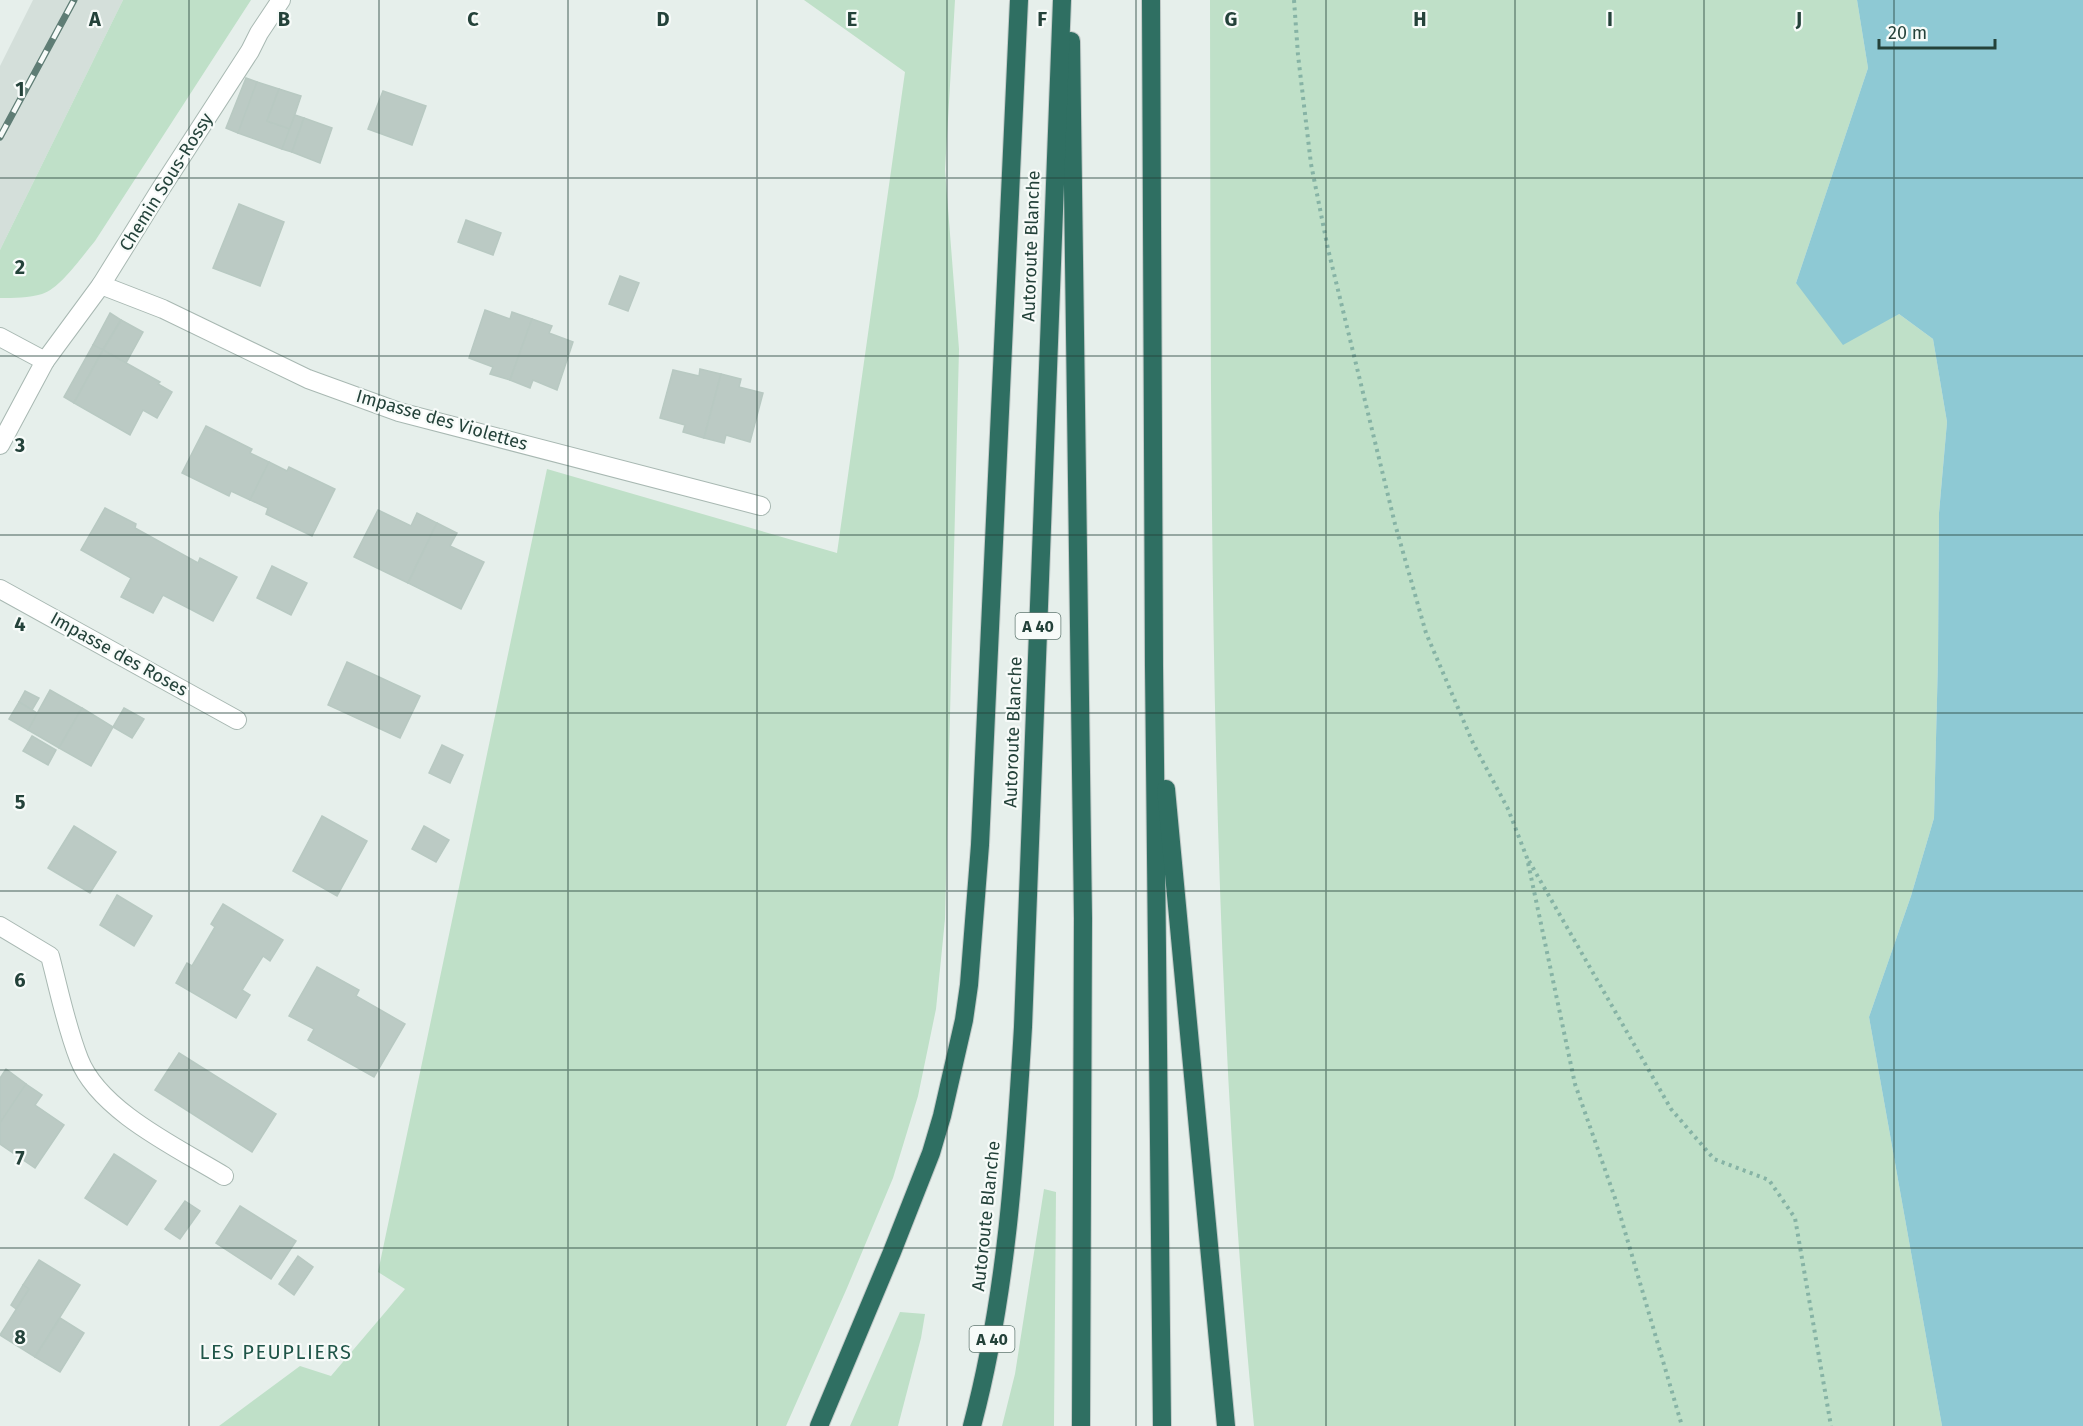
<svg xmlns="http://www.w3.org/2000/svg" width="2083" height="1426" font-family="'Fira Sans',sans-serif">
<style>
.built{fill:#d4dfda}
.green{fill:#bfe0c8}
.water{fill:#8ec9d4}
.building{fill:#bbcac4;stroke:#b8c9c2;stroke-width:1.5}
.lines{fill:none;stroke-linecap:round;stroke-linejoin:round}
.street-casing{stroke:#a8b8b2;stroke-width:20}
.highway-casing{stroke:#c2cac8;stroke-width:20}
.path{stroke:#86b3a5;stroke-width:4;stroke-dasharray:3 4.5;stroke-linecap:butt}
.street{stroke:#fff;stroke-width:18}
.highway{stroke:#2f6f62;stroke-width:18}
.rail-casing{stroke:#5f7d75;stroke-width:7}
.rail{stroke:#f7fbf9;stroke-width:4.5;stroke-dasharray:14;stroke-linecap:butt}
.grid{fill:none;stroke:#24423a;stroke-width:1.5;stroke-opacity:0.55}
.labels{text-anchor:middle;stroke-width:4.5;stroke-linejoin:round;paint-order:stroke}
.shield{fill:#f7fbf9;stroke:#637a73;stroke-width:1.5}
.shield-label{font-size:16px;font-weight:bold;fill:#24423a}
.street-label{font-size:18px;fill:#24423a;stroke:#f7fbf9}
.neighbourhood-label{font-size:20px;letter-spacing:1.5px;fill:#1f5548;stroke:#f7fbf9}
.grid-label{font-size:20px;text-anchor:middle;font-weight:bold;fill:#24423a;stroke:#f7fbf9;stroke-width:4.5;stroke-linejoin:round;paint-order:stroke}
</style>
<rect width="100%" height="100%" fill="#e6efeb"/>
<path class="built" d="M33 0H123L0 250V66Z"/>
<g class="green">
<path d="M123 0H251L95 241C83 255 60 289 42 294 29 298 14 298 0 298V250Z"/>
<path d="M804 0H955L945 170 959 349 945 919 936 1009 918 1096 893 1178 847 1288 786 1426H219L300 1366 331 1376 405 1289 378 1272 547 469 837 553 905 72Z"/>
<path d="M1210 0H1857L1868 68 1796 283 1899 314 1933 339 1947 422 1939 513 1938 659 1934 818 1911 896 1869 1017 1942 1426H1254C1208 952 1211 475 1210 0Z"/>
<path d="M1044 1189 1056 1192 1054 1426H1002L1015 1374Z"/>
<path d="M900 1312 925 1314 921 1338 898 1426H850Z"/>
</g>
<path class="water" d="M1857 0H2083V1426H1942L1869 1017 1911 896 1934 818 1938 659 1939 513 1947 422 1933 339 1899 314 1843 345 1796 283 1868 68Z"/>
<g class="building">
<path d="M246 78 257 82 238 133 226 128Z"/>
<path d="M257 82 279 89 267 121 290 129 282 149 238 133Z"/>
<path d="M279 89 301 96 290 129 267 121Z"/>
<path d="M383 91 426 106 412 145 368 129Z"/>
<path d="M295 115 304 118 292 152 282 149Z"/>
<path d="M304 118 332 128 320 163 292 152Z"/>
<path d="M239 204 284 222 260 286 213 268Z"/>
<path d="M466 220 501 233 493 255 458 242Z"/>
<path d="M620 276 639 283 628 311 609 304Z"/>
<path d="M485 310 510 319 512 312 532 319 510 380 490 374 493 367 469 358Z"/>
<path d="M110 313 121 320 103 350 93 345Z"/>
<path d="M532 319 552 326 549 333 573 342 557 390 533 380 530 388 510 380Z"/>
<path d="M121 320 143 332 126 363 103 350Z"/>
<path d="M93 345 103 350 74 403 64 397Z"/>
<path d="M103 350 160 382 158 384 172 392 157 418 143 410 130 435 74 403Z"/>
<path d="M700 369 721 374 704 438 683 432 685 425 660 418 673 370 699 376Z"/>
<path d="M721 374 741 379 739 387 763 393 750 442 726 435 724 443 704 438Z"/>
<path d="M206 426 252 449 250 453 269 462 250 500 231 491 229 496 182 473Z"/>
<path d="M269 462 287 471 289 467 335 489 312 536 266 514 268 508 250 500Z"/>
<path d="M105 508 136 524 135 528 198 563 200 558 237 577 213 621 163 595 153 613 121 597 131 578 81 550Z"/>
<path d="M378 510 411 526 417 513 437 523 408 583 354 557Z"/>
<path d="M437 523 457 533 450 546 484 562 461 609 408 583Z"/>
<path d="M272 566 307 583 291 615 257 598Z"/>
<path d="M347 662 420 696 400 738 328 705Z"/>
<path d="M50 690 82 708 59 748 28 730Z"/>
<path d="M25 691 39 698 32 710 19 702Z"/>
<path d="M19 702 37 713 28 730 9 719Z"/>
<path d="M82 708 113 727 91 766 59 748Z"/>
<path d="M124 708 144 719 132 738 113 727Z"/>
<path d="M32 736 56 750 48 765 23 751Z"/>
<path d="M442 745 463 755 450 783 429 773Z"/>
<path d="M322 816 367 841 337 896 293 871Z"/>
<path d="M74 826 116 852 90 893 48 868Z"/>
<path d="M424 826 449 840 436 862 412 849Z"/>
<path d="M117 895 152 916 134 946 100 925Z"/>
<path d="M223 904 283 940 270 961 263 956 242 990 250 995 236 1018 176 983 187 963 192 966 215 927 211 924Z"/>
<path d="M317 967 359 990 356 996 405 1024 374 1077 308 1040 314 1029 289 1016Z"/>
<path d="M179 1053 276 1114 252 1152 155 1090Z"/>
<path d="M6 1069 26 1084 0 1123V1078Z"/>
<path d="M26 1084 42 1095 35 1105 64 1125 35 1168 0 1144V1123Z"/>
<path d="M114 1154 156 1181 127 1225 85 1198Z"/>
<path d="M185 1201 200 1211 180 1239 165 1229Z"/>
<path d="M240 1206 296 1241 271 1279 216 1243Z"/>
<path d="M298 1256 313 1267 294 1295 279 1284Z"/>
<path d="M39 1260 80 1285 35 1357 0 1335 29 1289 23 1285Z"/>
<path d="M23 1285 29 1289 16 1309 11 1305Z"/>
<path d="M60 1318 84 1333 60 1372 35 1357Z"/>
</g>
<g class="lines">
<defs>
<g id="street">
<path d="M101 285 163 309 308 379 399 412 761 506"/>
<path d="M0 337 45 361 0 445"/>
<path d="M45 361 101 285 160 190 250 51 259 33 281 0"/>
<path d="M0 589 237 720"/>
<path d="M0 926 50 956C59 990 66 1026 79 1059 99 1111 178 1148 224 1176"/>
</g>
<g id="highway">
<path d="M1151 0 1154 666 1162 1426"/>
<path d="M1071 41 1083 918 1081 1426"/>
<path d="M1166 789 1226 1426"/>
<path d="M819 1426 892 1252 931 1153 942 1116 964 1020 969 985 980 845 1019 0"/>
<path d="M972 1426C1007 1295 1015 1161 1023 1027L1062 0"/>
</g>
</defs>
<use href="#street" class="street-casing"/>
<use href="#highway" class="highway-casing"/>
<g class="path">
<path d="M1294 0 1298 55 1311 164 1328 249 1395 524 1426 633 1473 743 1508 809 1527 858 1575 1084 1616 1201 1682 1426"/>
<path d="M1529 861 1671 1109 1714 1159 1769 1180 1795 1218 1831 1426"/>
</g>
<use href="#street" class="street"/>
<use href="#highway" class="highway"/>
<defs>
<path id="rail" d="M0 137 74 0"/>
</defs>
<use href="#rail" class="rail-casing"/>
<use href="#rail" class="rail"/>
</g>
<path class="grid" d="M189 0V1426M379 0V1426M568 0V1426M757 0V1426M947 0V1426M1136 0V1426M1326 0V1426M1515 0V1426M1704 0V1426M1894 0V1426M0 178H2083M0 356H2083M0 535H2083M0 713H2083M0 891H2083M0 1070H2083M0 1248H2083"/>
<g class="labels">
<g class="shield">
<rect x="1015.5" y="613" width="45" height="26" rx="4.5"/>
<rect x="969.5" y="1326" width="45" height="26" rx="4.5"/>
</g>
<g class="shield-label">
<text x="1038" y="632">A 40</text>
<text x="992" y="1345">A 40</text>
</g>
<g class="street-label">
<text transform="translate(166 182) rotate(-58)" y="6">Chemin Sous-Rossy</text>
<text transform="translate(1031 246) rotate(-88)" y="6">Autoroute Blanche</text>
<text transform="translate(442 420) rotate(16)" y="6">Impasse des Violettes</text>
<text transform="translate(119 654) rotate(29)" y="6">Impasse des Roses</text>
<text transform="translate(1013 732) rotate(-88)" y="6">Autoroute Blanche</text>
<text transform="translate(986 1216) rotate(-84)" y="6">Autoroute Blanche</text>
</g>
<g class="neighbourhood-label">
<text x="276" y="1359">LES PEUPLIERS</text>
</g>
</g>
<g class="grid-label">
<text x="95" y="26">A</text>
<text x="284" y="26">B</text>
<text x="473" y="26">C</text>
<text x="663" y="26">D</text>
<text x="852" y="26">E</text>
<text x="1042" y="26">F</text>
<text x="1231" y="26">G</text>
<text x="1420" y="26">H</text>
<text x="1610" y="26">I</text>
<text x="1799" y="26">J</text>
<text x="20" y="96">1</text>
<text x="20" y="274">2</text>
<text x="20" y="452">3</text>
<text x="20" y="631">4</text>
<text x="20" y="809">5</text>
<text x="20" y="987">6</text>
<text x="20" y="1165">7</text>
<text x="20" y="1344">8</text>
</g>
<path d="M1879 39v9h116v-9" fill="none" stroke="#24423a" stroke-width="3"/>
<text x="1888" y="39" font-size="18" fill="#24423a" stroke="#f7fbf9" stroke-width="4.5" paint-order="stroke">20 m</text>
</svg>
